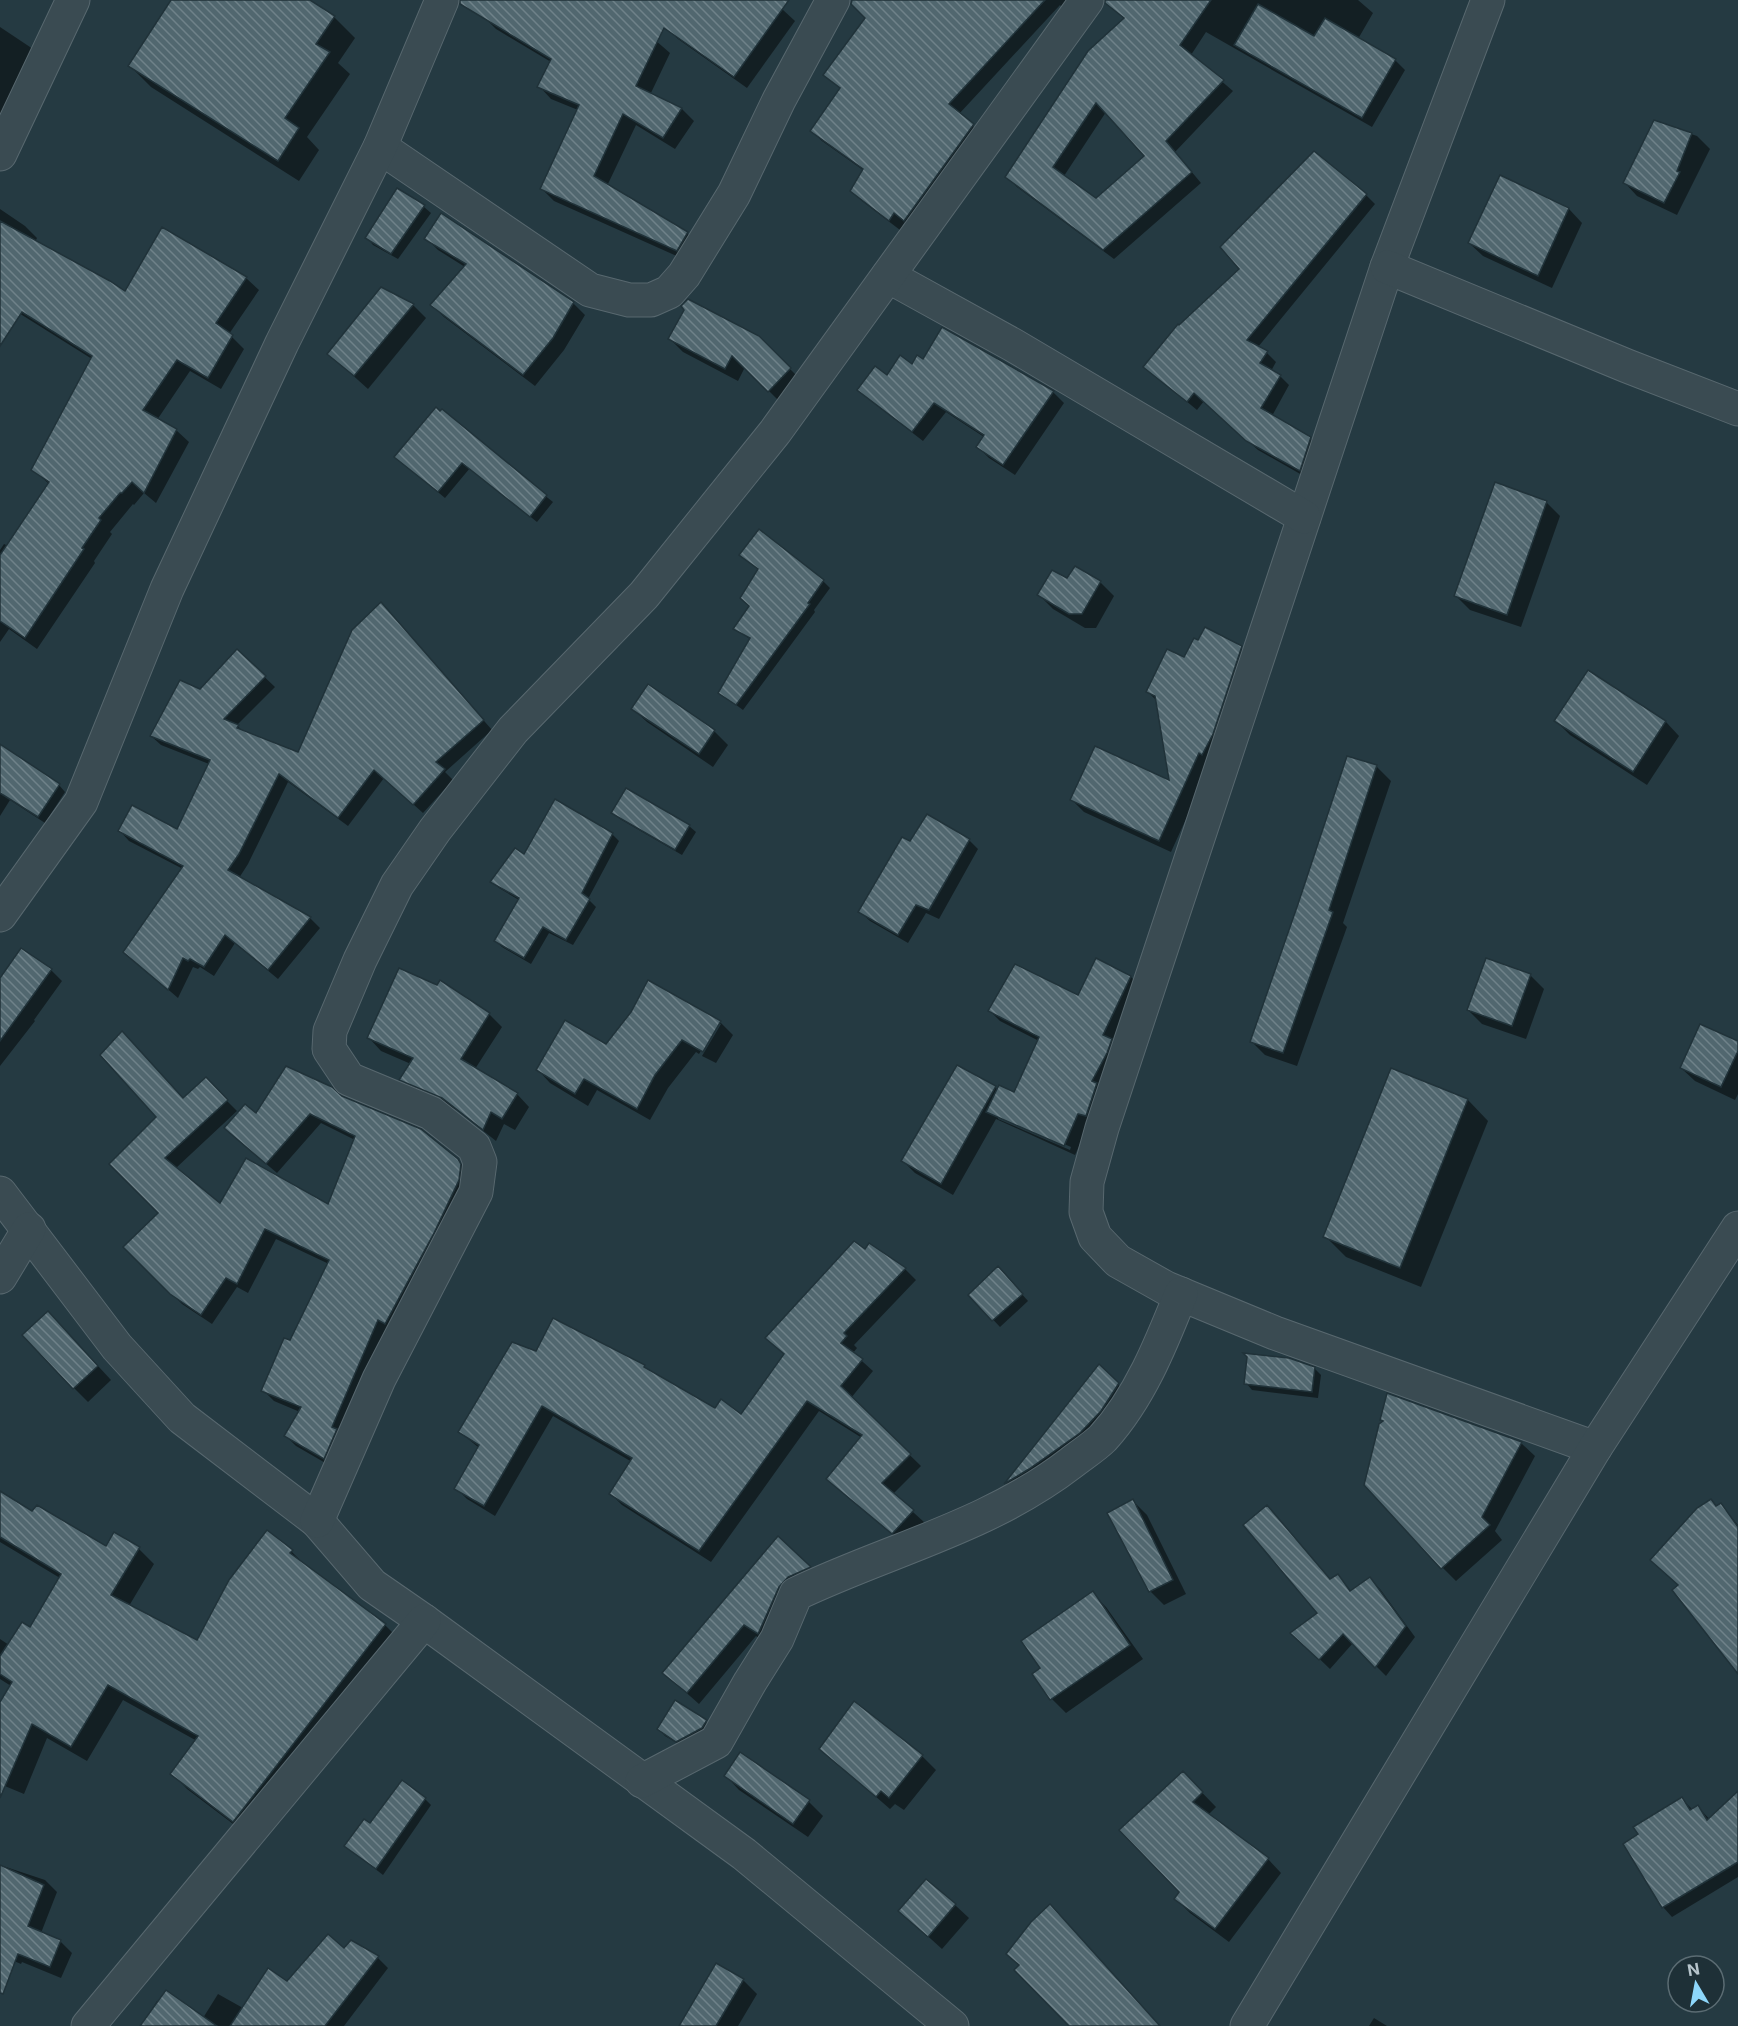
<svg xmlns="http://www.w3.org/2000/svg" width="1738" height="2026" font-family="Inter,sans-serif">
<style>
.shadow{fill:#0007;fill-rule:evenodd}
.building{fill:url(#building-back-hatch);stroke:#203239;stroke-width:1.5;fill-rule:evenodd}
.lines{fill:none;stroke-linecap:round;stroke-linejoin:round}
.street-casing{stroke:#58686f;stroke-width:35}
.street{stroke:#3a4b52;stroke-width:33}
</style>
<defs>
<pattern id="building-back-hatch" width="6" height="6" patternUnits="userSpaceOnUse" patternTransform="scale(1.5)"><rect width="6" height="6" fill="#51676f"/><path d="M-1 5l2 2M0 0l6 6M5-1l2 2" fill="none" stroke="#6f8289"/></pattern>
</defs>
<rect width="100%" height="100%" fill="#253a42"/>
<g class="shadow">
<path d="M172 0H308L334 17 355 38 338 63 350 74 307 137 319 150 299 181 151 87 130 66Z"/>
<path d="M494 0H609L670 53 650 95 682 109 694 121 675 149 636 125 607 186 687 233 700 246 690 262 554 201 542 189 578 110 551 99 539 86 551 62 496 29 484 17Z"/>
<path d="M678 0H763L782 9 795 21 747 88 678 39 665 27Z"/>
<path d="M856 0H1073L1063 9 1060 5 959 114 983 135 915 230 905 222 900 230 862 201 852 191 863 170 822 141 812 131 841 89 824 75 867 18Z"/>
<path d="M1106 0H1358L1373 13 1358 39 1395 60 1405 70 1372 127 1206 32 1191 55 1233 91 1175 152 1201 183 1114 259 1017 187 1007 177 1125 19 1107 3ZM1106 112 1146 156 1096 200 1064 176Z"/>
<path d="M0 27 30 47 42 59 0 127Z"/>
<path d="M1655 122 1697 136 1710 149 1677 215 1637 196 1625 183Z"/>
<path d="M1500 177 1569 209 1582 223 1552 288 1483 256 1469 243Z"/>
<path d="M397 190 424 207 431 213 398 259 373 245 367 238Z"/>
<path d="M1366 195 1375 204 1258 347 1267 353 1276 362 1271 371 1280 376 1289 385 1272 416 1310 438 1320 447 1309 479 1258 450 1204 401 1197 410 1145 367 1241 269Z"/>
<path d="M0 209 25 226 37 238 35 242 125 293 163 229 246 278 259 290 229 334 244 349 221 389 190 371 157 420 176 430 189 442 156 503 144 493 134 505 133 504 110 532 112 534 94 561 95 563 37 649 9 629 0 642V550L4 544 8 546 49 484 33 469 92 359 14 310 0 293Z"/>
<path d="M441 215 573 303 585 315 564 350 535 386 444 317 432 305 465 267 438 250 426 238Z"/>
<path d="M413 305 426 318 368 389 329 354Z"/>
<path d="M758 337 803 382 781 403 745 367 738 381 683 352 670 339Z"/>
<path d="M924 362 1053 392 1064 403 1015 475 989 458 978 447 984 437 946 412 923 441 870 400 859 390Z"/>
<path d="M436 409 553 502 537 522 470 468 445 498 403 463Z"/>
<path d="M1546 502 1560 516 1521 627 1470 610 1456 596Z"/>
<path d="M741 555 823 581 830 588 814 610 815 612 743 710 720 693 751 640 735 628 750 607 759 570Z"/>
<path d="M1068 580 1100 582 1114 596 1096 628H1085L1053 609 1039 595Z"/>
<path d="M390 613 492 730 445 772 453 780 423 813 384 778 348 826 288 782 248 864 239 878 310 918 320 928 278 979 235 943 214 976 200 967 198 969 193 967 178 998 135 961 183 869 129 841 120 831H178L209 764 161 745 151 736 200 691 237 651 275 687 237 725 244 733 299 754Z"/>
<path d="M1241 647 1253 659 1211 764 1171 852 1084 812 1072 800 1171 783 1157 701 1148 692 1185 659Z"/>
<path d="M1588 672 1666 722 1679 736 1647 785 1570 735 1556 721Z"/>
<path d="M633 709 714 731 728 745 713 767 647 722Z"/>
<path d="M0 746 59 785 65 792 45 823 10 800 0 816Z"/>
<path d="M1348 758 1377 767 1391 781 1343 923 1347 927 1297 1066 1265 1055 1251 1041Z"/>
<path d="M613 813 689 826 696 832 682 855 620 819Z"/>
<path d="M612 834 619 841 588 899 596 907 573 945 549 933 531 964 502 947 496 941 519 900 499 888 492 881 524 856Z"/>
<path d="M969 840 978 849 939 919 926 913 908 943 870 921 860 912 911 843Z"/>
<path d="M22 950 51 970 62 981 34 1020 35 1021 0 1066V981Z"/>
<path d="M1530 975 1544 989 1526 1039 1482 1024 1468 1010Z"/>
<path d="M1131 977 1141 987 1089 1124 1075 1155 996 1119 953 1195 915 1173 903 1161 995 1087 998 1090 1014 1094 1039 1041 1000 1021 990 1011 1079 997ZM998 1115 1071 1147 1070 1150 998 1119Z"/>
<path d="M489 1014 502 1027 475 1069 517 1094 529 1107 515 1130 504 1124 496 1141 457 1110 414 1092 401 1079 411 1064 381 1051 369 1038Z"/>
<path d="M720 1022 733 1035 716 1063 702 1056 721 1024H717L699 1054 696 1052 668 1088 650 1120 597 1090 588 1106 550 1083 538 1070 607 1046Z"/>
<path d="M1738 1043V1094L1735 1100 1695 1081 1681 1068Z"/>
<path d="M216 1090 237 1111 176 1168 220 1205 329 1206 355 1140 321 1123 277 1173 237 1139 256 1115 341 1098 457 1160 469 1171 334 1468 296 1446 286 1436 300 1412 274 1401 263 1390 291 1342 329 1264 276 1239 248 1293 237 1287 212 1324 182 1304 126 1247 160 1213 111 1164 184 1100Z"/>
<path d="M1468 1100 1488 1121 1421 1287 1346 1257 1325 1236Z"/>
<path d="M870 1245 905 1269 916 1280 854 1345 857 1348 853 1353 873 1371 851 1398 921 1466 893 1494 924 1522 904 1544 839 1490 862 1438 819 1411 711 1562 622 1505 611 1494 632 1462 553 1416 495 1516 467 1499 456 1488 479 1448 460 1432 536 1353 644 1366 650 1372 715 1410 742 1416Z"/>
<path d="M1005 1275 1028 1301 1000 1327 970 1295Z"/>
<path d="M62 1327 111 1380 88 1402 74 1388Z"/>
<path d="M1099 1366 1125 1391 1108 1417 1012 1489 1006 1484Z"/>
<path d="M1314 1368 1321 1375 1318 1398 1252 1390 1246 1383Z"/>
<path d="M1521 1443 1535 1456 1495 1531 1502 1540 1456 1581 1442 1567Z"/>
<path d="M0 1493 33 1513 106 1548 139 1549 154 1564 129 1606 198 1642 267 1532 292 1552 307 1567 385 1625 400 1640 249 1836 187 1789 172 1773 197 1741 123 1700 87 1761 47 1738 24 1794 0 1784V1707L11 1686 0 1679V1639L9 1645 31 1629 60 1578 0 1542Z"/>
<path d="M1711 1500 1717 1507 1721 1505 1738 1525V1671L1680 1586Z"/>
<path d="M1133 1501 1147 1515 1186 1594 1164 1605 1150 1591Z"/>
<path d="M1267 1507 1331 1581 1338 1576 1352 1592 1370 1579 1380 1589 1415 1637 1386 1676 1353 1643 1330 1669 1302 1642 1319 1614Z"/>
<path d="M778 1538 822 1579 770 1645 756 1636 699 1704 664 1673Z"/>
<path d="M1092 1593 1106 1607 1143 1659 1066 1713 1052 1699 1034 1675 1042 1669Z"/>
<path d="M854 1703 922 1756 936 1770 904 1810 895 1804 890 1809 821 1749Z"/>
<path d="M706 1722 712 1728 684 1747 665 1736 659 1729Z"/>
<path d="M741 1754 809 1802 823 1816 808 1837 739 1790 726 1776Z"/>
<path d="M1183 1773 1216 1807 1208 1815 1268 1859 1281 1873 1229 1942 1190 1913 1176 1899 1181 1892Z"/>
<path d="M425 1799 431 1805 383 1875 346 1846 370 1826Z"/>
<path d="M1682 1799 1693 1810 1698 1807 1738 1849V1877L1672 1917 1663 1907 1640 1835Z"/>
<path d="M0 1865 45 1880 57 1892 41 1933 60 1941 72 1953 61 1978 22 1962 21 1964 14 1961 0 1989Z"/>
<path d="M955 1905 969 1918 942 1949 900 1911Z"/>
<path d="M345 1950 378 1958 388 1968 344 2026H141L157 2001 203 2018 218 1994 243 2008Z"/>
<path d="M743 1980 757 1994 738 2026H681Z"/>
<path d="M1374 2018 1387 2026H1369Z"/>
</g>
<g class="building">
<path d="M171 0H310L335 16 316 44 330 52 285 118 299 128 278 161 128 66Z"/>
<path d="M460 0H789L734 77 664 28 636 86 682 108 663 138 623 114 594 176 688 232 677 251 540 189 579 105 537 87 551 59 460 4Z"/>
<path d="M852 0H1045L949 104 974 124 904 221 894 213 889 221 850 191 863 169 810 131 840 88 823 75 865 18 851 4Z"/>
<path d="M1105 0H1211L1180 45 1224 80 1166 141 1192 172 1103 250 1005 177 1088 51 1124 18 1105 3ZM1096 103 1144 156 1096 198 1053 167Z"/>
<path d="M1258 4 1314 36 1325 18 1396 59 1362 118 1234 45Z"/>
<path d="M1654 120 1692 133 1677 171 1680 172 1664 203 1623 183Z"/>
<path d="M1314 151 1367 194 1247 340 1268 351 1260 363 1281 375 1261 408 1311 437 1300 471 1246 441 1194 393 1187 402 1143 367 1178 324 1179 325 1239 269 1220 247Z"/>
<path d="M1500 175 1569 208 1538 276 1468 243Z"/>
<path d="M397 188 425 205 391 254 365 238Z"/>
<path d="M441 213 574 302 553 338 523 375 430 305 466 264 424 239Z"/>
<path d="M0 221 110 281 125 291 162 227 247 277 216 323 233 335 208 378 177 360 143 410 177 429 144 493 132 482 122 493H120L99 518 101 520 82 548 84 549 25 638 0 621V555L49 482 31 470 92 356 22 312 0 346Z"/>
<path d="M381 287 414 304 354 376 327 354Z"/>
<path d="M688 299 759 336 791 368 768 392 732 356 725 369 668 339 684 310 681 306Z"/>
<path d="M942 327 1054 391 1003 465 976 447 984 435 934 403 912 432 857 390 875 366 887 375 900 355 912 364 917 355 923 359Z"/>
<path d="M436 407 440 411 442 409 547 495 530 517 462 463 438 492 394 457Z"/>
<path d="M1495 482 1547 501 1507 615 1454 596Z"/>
<path d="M759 529 824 580 808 603 810 604 736 705 718 693 750 638 733 629 749 606 740 598 758 569 739 555Z"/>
<path d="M1075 566 1101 581 1082 614H1069L1037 595 1052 570 1067 578Z"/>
<path d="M381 602 484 720 436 762 445 769 413 805 374 770 338 818 279 774 239 854 228 870 311 917 268 970 225 935 204 967 190 959 188 961 183 958 168 990 123 952 183 866 118 831 132 805 177 829 210 760 150 736 180 680 200 689 237 649 266 676 224 719 239 725 237 728 298 752 352 630Z"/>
<path d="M1205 627 1242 646 1213 734 1202 755 1199 753 1159 841 1070 800 1095 746 1169 780 1155 696 1146 692 1167 649 1184 657 1194 638 1198 640Z"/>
<path d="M1588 670 1666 721 1633 772 1554 721Z"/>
<path d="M648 684 715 730 699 754 631 709Z"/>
<path d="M0 744 60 784 38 817 0 793Z"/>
<path d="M1347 756 1377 765 1329 910 1333 912 1283 1053 1250 1042 1298 904Z"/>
<path d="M626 788 690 825 675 850 611 813Z"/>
<path d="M555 799 613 833 582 893 590 899 566 940 543 927 524 958 494 941 519 898 490 882 515 848 524 854Z"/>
<path d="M927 814 970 839 929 910 916 905 898 935 858 912 902 837 910 841Z"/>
<path d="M21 948 52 969 0 1041V978Z"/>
<path d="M1096 958 1131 976 1103 1035 1112 1039 1107 1053 1092 1081 1097 1083 1086 1116 1078 1114 1064 1146 986 1112 999 1085 1014 1092 1039 1037 988 1011 1015 964 1078 995Z"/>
<path d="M1486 958 1531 974 1512 1026 1467 1010Z"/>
<path d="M399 968 437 985 440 980 490 1013 461 1059 518 1093 502 1119 491 1112 483 1130 442 1098 399 1080 413 1058 367 1038Z"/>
<path d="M648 980 721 1021 703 1052 682 1040 655 1075 637 1109 584 1079 575 1094 536 1070 565 1020 606 1044 631 1012Z"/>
<path d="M1700 1024 1738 1041V1051L1721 1087 1680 1068Z"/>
<path d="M122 1031 183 1098 206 1077 228 1100 165 1158 220 1203 246 1158 328 1204 355 1136 310 1114 266 1164 224 1128 245 1104 256 1113 286 1066 332 1087 342 1096 421 1129 458 1159 461 1164 459 1180 434 1233 385 1324 378 1320 332 1427 337 1429 324 1459 284 1436 301 1407 261 1391 284 1338 290 1340 329 1260 265 1229 237 1284 226 1278 201 1315 170 1294 123 1247 158 1213 109 1164 156 1117 100 1055Z"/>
<path d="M957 1065 996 1086 941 1184 901 1161Z"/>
<path d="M1391 1068 1468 1099 1400 1268 1323 1237Z"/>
<path d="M854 1241 865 1249 869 1243 906 1268 844 1333 847 1336 841 1343 863 1359 841 1386 911 1454 882 1483 914 1510 892 1534 826 1479 862 1435 807 1401 699 1551 609 1494 632 1458 542 1406 484 1506 454 1489 479 1445 458 1432 512 1342 536 1351 553 1318 645 1365 644 1367 715 1408 721 1399 741 1414 784 1354 765 1338Z"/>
<path d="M998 1266 1023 1294 992 1321 968 1295Z"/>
<path d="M48 1311 98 1366 73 1389 22 1335Z"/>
<path d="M1243 1353 1289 1358 1315 1367 1312 1392 1244 1384 1247 1357Z"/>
<path d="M1099 1364 1119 1383 1101 1411 1080 1433 1029 1469 1004 1484Z"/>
<path d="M1387 1393 1522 1442 1482 1517 1490 1525 1441 1569 1364 1485 1379 1424 1383 1421 1380 1420Z"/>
<path d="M0 1491 32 1511 37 1505 106 1546 114 1532 140 1547 111 1595 197 1640 229 1580 267 1530 293 1550 290 1553 386 1624 233 1822 170 1774 198 1736 108 1685 71 1747 32 1724 0 1798V1702L12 1682 0 1674V1656L22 1622 30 1627 61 1574 0 1537Z"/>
<path d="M1133 1499 1173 1580 1149 1592 1107 1513Z"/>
<path d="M1711 1499 1716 1506 1721 1503 1738 1527V1674L1672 1590 1678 1585 1650 1560 1697 1508Z"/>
<path d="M1267 1505 1330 1579 1338 1574 1350 1591 1370 1577 1406 1626 1375 1668 1343 1634 1319 1660 1290 1633 1317 1613 1243 1525Z"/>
<path d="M778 1536 811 1567 788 1577 779 1587 758 1634 744 1625 687 1693 662 1673Z"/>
<path d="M1093 1591 1130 1645 1050 1700 1032 1674 1040 1668 1021 1641Z"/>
<path d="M675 1700 707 1720 702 1728 676 1742 657 1729Z"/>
<path d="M854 1701 923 1755 889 1798 881 1791 876 1797 819 1749Z"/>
<path d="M740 1752 810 1800 793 1824 724 1776Z"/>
<path d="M1183 1771 1203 1792 1193 1802 1269 1858 1215 1929 1174 1899 1179 1892 1119 1830Z"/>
<path d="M402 1780 426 1798 376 1869 344 1846 364 1819 370 1823Z"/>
<path d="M1738 1791V1862L1662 1908 1623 1844 1638 1834 1633 1827 1682 1797 1690 1810 1698 1805 1707 1820Z"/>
<path d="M0 1865 44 1885 28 1926 61 1940 50 1967 18 1954 3 1994 0 1993Z"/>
<path d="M926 1879 956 1904 928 1937 898 1911Z"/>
<path d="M1050 1904 1160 2026H1069L1014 1970 1019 1965 1006 1954 1031 1922Z"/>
<path d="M328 1934 344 1948 351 1940 379 1956 325 2026H230L268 1968 287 1981Z"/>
<path d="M716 1963 744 1979 716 2026H679Z"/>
<path d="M166 1990 217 2026H140Z"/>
</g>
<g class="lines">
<defs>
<g id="street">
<path d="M1488 0 1387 267 1102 1128 1087 1182 1086 1212 1095 1237 1118 1261 1166 1288 1275 1333 1595 1448"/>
<path d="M380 147 590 290 629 300H651L669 292 684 275 734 194 779 100 833 0"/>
<path d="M0 154 73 0"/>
<path d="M1387 267 1627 366 1738 409"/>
<path d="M888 276 1013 345 1304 517"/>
<path d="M0 915 81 802 167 589 282 343 380 147 442 0"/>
<path d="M0 1193 117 1347 182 1418 317 1521 372 1585 424 1621 744 1854 952 2026"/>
<path d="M0 1277 29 1229"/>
<path d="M317 1521 379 1379 476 1192 480 1162 474 1147 431 1113 349 1079 329 1049 330 1031 360 960 397 885 435 830 513 730 644 595 775 432 1087 0"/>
<path d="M642 1781 716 1742 750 1682 777 1639 796 1594C888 1550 988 1527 1071 1463 1081 1455 1094 1447 1103 1438 1140 1397 1161 1344 1181 1294"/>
<path d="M88 2026 424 1621"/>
<path d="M1247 2026 1595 1448 1738 1228"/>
</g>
</defs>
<use href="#street" class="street-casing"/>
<use href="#street" class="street"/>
</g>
<g transform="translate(1696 1984) rotate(350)"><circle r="28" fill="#1e3037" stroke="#5b6c73" stroke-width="1.5"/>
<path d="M0-4.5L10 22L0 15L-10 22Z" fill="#8dd7fb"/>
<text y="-9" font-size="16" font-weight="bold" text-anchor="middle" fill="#b7c5cc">N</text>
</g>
</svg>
